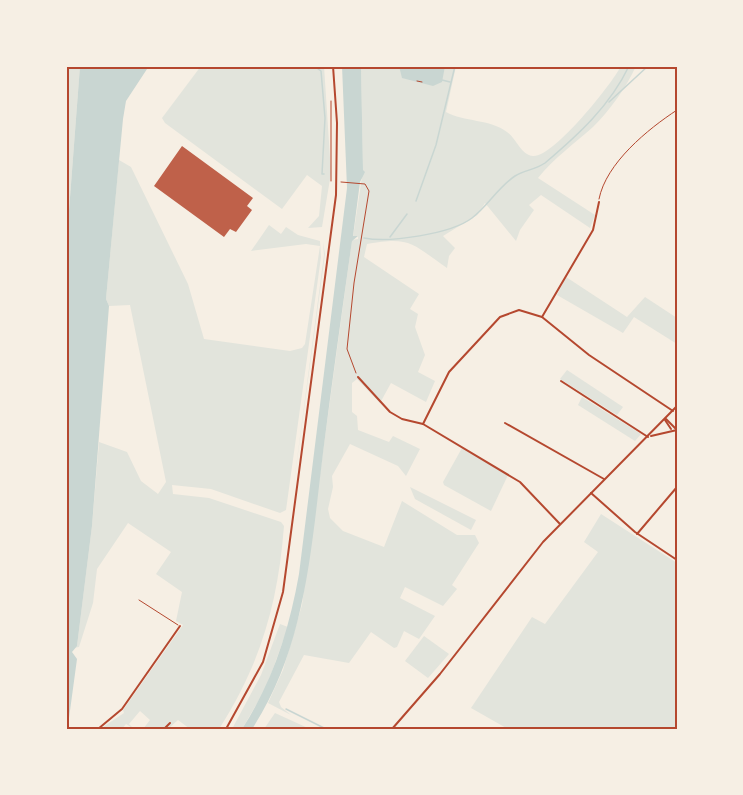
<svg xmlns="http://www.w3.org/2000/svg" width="743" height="795" font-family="Signika,sans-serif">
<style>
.green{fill:#e2e4dc}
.water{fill:#c9d6d2}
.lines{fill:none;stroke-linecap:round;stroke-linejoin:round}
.stream{stroke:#c9d6d2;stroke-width:1.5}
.building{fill:#bf614a}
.path{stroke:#b5482f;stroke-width:1}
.service{stroke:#b5482f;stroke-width:1}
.minor{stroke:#b5482f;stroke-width:2}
.tertiary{stroke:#b5482f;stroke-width:2}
.neatline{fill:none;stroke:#b5482f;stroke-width:2}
</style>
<rect width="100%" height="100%" fill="#f6efe4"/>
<g class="green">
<path d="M66 66H80L66 250Z"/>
<path d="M201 66H324L331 173 322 227 308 228 319 216 322 186 307 175 282 209 165 123 162 118Z"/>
<path d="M361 66H456L446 112C464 122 490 119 507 132 516 138 521 155 533 156 553 158 612 84 621 66H636C626 88 610 110 593 127 574 144 554 158 538 178L595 215 590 228 541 195 529 205 534 210 520 230 516 241 485 203 477 215 443 236 455 248 449 256 447 268C412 244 411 236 367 244L364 257 419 294 410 309 418 314 415 327 425 355 418 372 435 381 426 402 391 383 380 403 357 379 352 383V412L357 416 358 430 389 442 393 436 420 449 406 476 398 466 350 444 332 476 333 487 328 509 330 518 343 531 384 547 402 501 457 535H475L479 543 452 585 457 589 443 606 405 587 400 598 435 616 419 639 404 631 397 647 394 648 371 632 349 663 304 655 279 702 281 707 291 715 268 703 283 670 302 605 352 240 358 239V236L353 237 363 170Z"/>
<path d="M119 160 131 167 188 284 204 339 290 351 302 348 305 344 320 246 306 244 251 251 269 225 281 234 286 227 298 235 320 241 321 257 286 510 280 513 211 489 172 485 173 494 209 498 281 522 284 526C278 603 261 663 219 729H190L178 720 168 729H143L150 720 140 711 129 724 134 729 126 724 122 729H100L124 713 123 710 183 625 176 621 182 592 156 574 171 552 128 523 97 569 93 603 79 647 73 648 77 646 92 526 99 442 127 452 141 481 158 494 166 482 130 305 109 306 106 299Z"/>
<path d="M323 242 325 254 291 505 324 255Z"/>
<path d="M566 277 627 317 645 297 677 318V344L634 317 623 333 557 295Z"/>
<path d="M567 370 623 407 617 415 560 379Z"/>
<path d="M582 397 641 434 635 441 578 405Z"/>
<path d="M462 448 508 475 491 511 444 485 443 482Z"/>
<path d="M410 487 476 520 471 530 415 499Z"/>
<path d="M601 514 677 563V729H508L471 708 532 617 545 624 598 552 584 542Z"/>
<path d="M280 624 288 627 266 688 242 729H232L261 675Z"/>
<path d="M424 636 449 654 428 678 405 661Z"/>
<path d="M275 713 310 729H264Z"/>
</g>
<g class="water">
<path d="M80 66H149L126 101 123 119 106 299 109 306 92 526 77 646 72 652 77 659 69 718 66 719V250Z"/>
<path d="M342 66H361L363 170 365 172 360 182 353 236H358L352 241C342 311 332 382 323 453 311 548 306 647 252 729H242C273 681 289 630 299 574L347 188Z"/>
<path d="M399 66H445L442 82 433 86 402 78Z"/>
</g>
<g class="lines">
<g class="stream">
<path d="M314 66 321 71 325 118 322 174H324"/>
<path d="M442 80 450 82"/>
<path d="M609 102 648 66"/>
<path d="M416 201 436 145 455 66"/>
<path d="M390 237 407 214"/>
<path d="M364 238C389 243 451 234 472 218 488 206 498 187 515 176 524 170 535 170 545 163 578 135 610 106 629 66"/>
<path d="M286 709 326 729"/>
</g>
</g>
<path class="building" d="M182 146 253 198 247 206 252 210 236 232 230 229 224 237 154 186Z"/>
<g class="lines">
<g class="path">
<path d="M417 81 422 82"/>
<path d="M331 181V101"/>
<path d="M341 182 365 184 369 191 354 283 347 349 356 373"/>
<path d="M599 199C606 163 648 129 677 110"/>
</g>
<path class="service" d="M139 600 178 625"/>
<g class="minor">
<path d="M542 317 593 230 599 202"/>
<path d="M358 377 390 412 402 419 423 424 520 482 560 524"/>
<path d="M561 381 648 437"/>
<path d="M505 423 604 479"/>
<path d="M423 424 449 372 500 317 519 310 542 317 589 355 673 411"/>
<path d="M591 493 635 532 677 560"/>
<path d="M637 534 677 487"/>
<path d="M98 729 122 709 180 626"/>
<path d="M164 729 170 723"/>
</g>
<g class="tertiary">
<path d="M666 419 676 429"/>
<path d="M665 420 671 429"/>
<path d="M651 436 677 430"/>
<path d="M226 729 263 662 283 592 336 195 337 123 333 66"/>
<path d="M392 729 440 674 543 542 677 406"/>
</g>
</g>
<rect width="743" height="795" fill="none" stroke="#f6efe4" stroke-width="135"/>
<rect x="68" y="68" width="608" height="660" class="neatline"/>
</svg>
